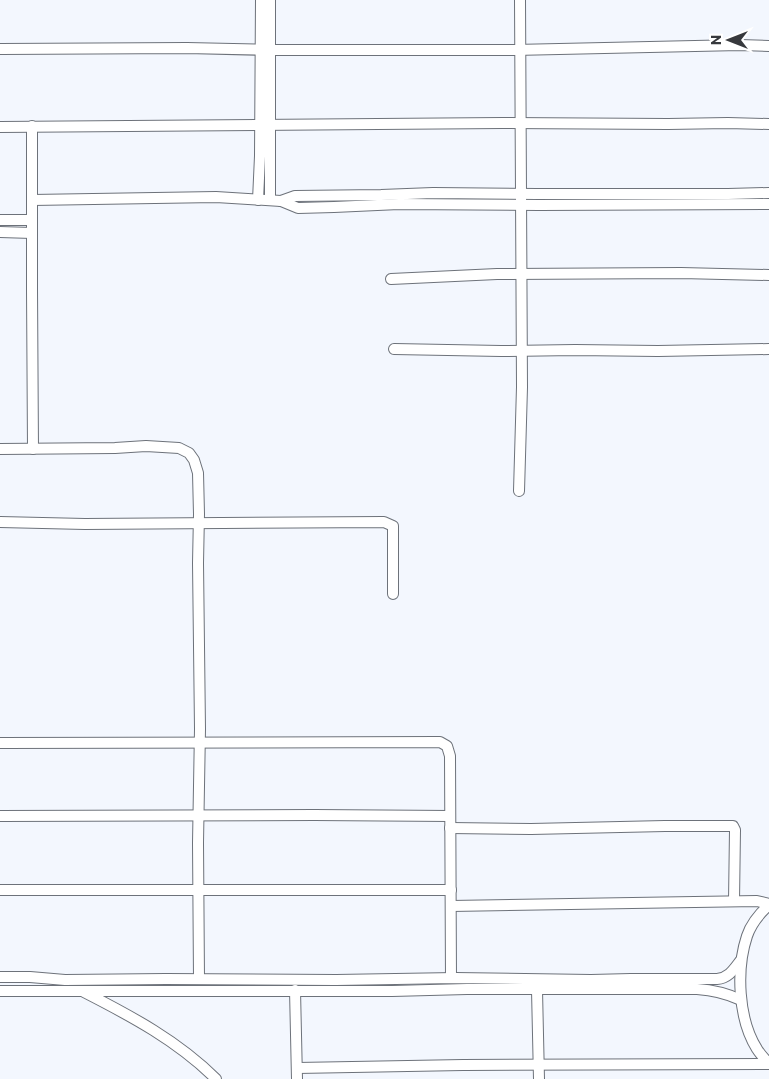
<svg xmlns="http://www.w3.org/2000/svg" width="769" height="1079" font-family="Commissioner,sans-serif">
<style>
.lines{fill:none;stroke-linecap:round;stroke-linejoin:round}
.minor-casing{stroke:#6d727a;stroke-width:12}
.minor{stroke:#fff;stroke-width:10}
</style>
<rect width="100%" height="100%" fill="#f3f7fe"/>
<g class="lines">
<defs>
<g id="minor">
<path d="M270 0V200"/>
<path d="M0 49 187 48 272 50H514L740 45 769 46"/>
<path d="M32 126V290L33 449"/>
<path d="M0 127 502 123 668 124 728 123 769 124"/>
<path d="M32 200 216 197 281 201 298 208 334 207 399 204 539 205 769 204"/>
<path d="M258 200 260 156 261 0"/>
<path d="M281 201 295 196 381 195 433 193 537 194H728L769 193"/>
<path d="M0 220H32"/>
<path d="M0 232 32 233"/>
<path d="M391 279 497 274 681 273 769 275"/>
<path d="M394 349 501 351 575 350 658 351 769 349"/>
<path d="M0 449 115 448 146 446 179 448 189 453 194 460 198 473 199 514 198 563 200 729 198 843 199 979"/>
<path d="M519 491 522 387 520 0"/>
<path d="M0 522 85 524 384 522 393 526V594"/>
<path d="M0 743 440 742 447 746 450 756 451 978"/>
<path d="M0 816 314 815 450 816"/>
<path d="M450 828 531 829 665 826H733L735 830 734 901"/>
<path d="M0 890H451"/>
<path d="M769 905C759 914 751 924 747 936 736 969 738 1019 757 1049 760 1054 765 1059 769 1064"/>
<path d="M451 906 757 901 769 904"/>
<path d="M0 977H30L65 980 166 979 336 980 455 978 591 980 631 979H717C729 978 734 969 741 960"/>
<path d="M295 990 297 1079"/>
<path d="M537 990 539 1079"/>
<path d="M0 991H392L467 989H697C713 990 726 993 741 1000"/>
<path d="M84 992C131 1016 178 1041 216 1079"/>
<path d="M297 1068 463 1065 769 1064"/>
</g>
</defs>
<use href="#minor" class="minor-casing"/>
<use href="#minor" class="minor"/>
</g>
<g transform="translate(729 40) rotate(270)" stroke="#ffffff" stroke-width="4" paint-order="stroke">
<path d="M0-4L9 19L0 12L-9 19Z" fill="#37393d"/>
<text y="-8" font-size="14" font-weight="bold" text-anchor="middle" fill="#37393d">N</text>
</g>
</svg>
